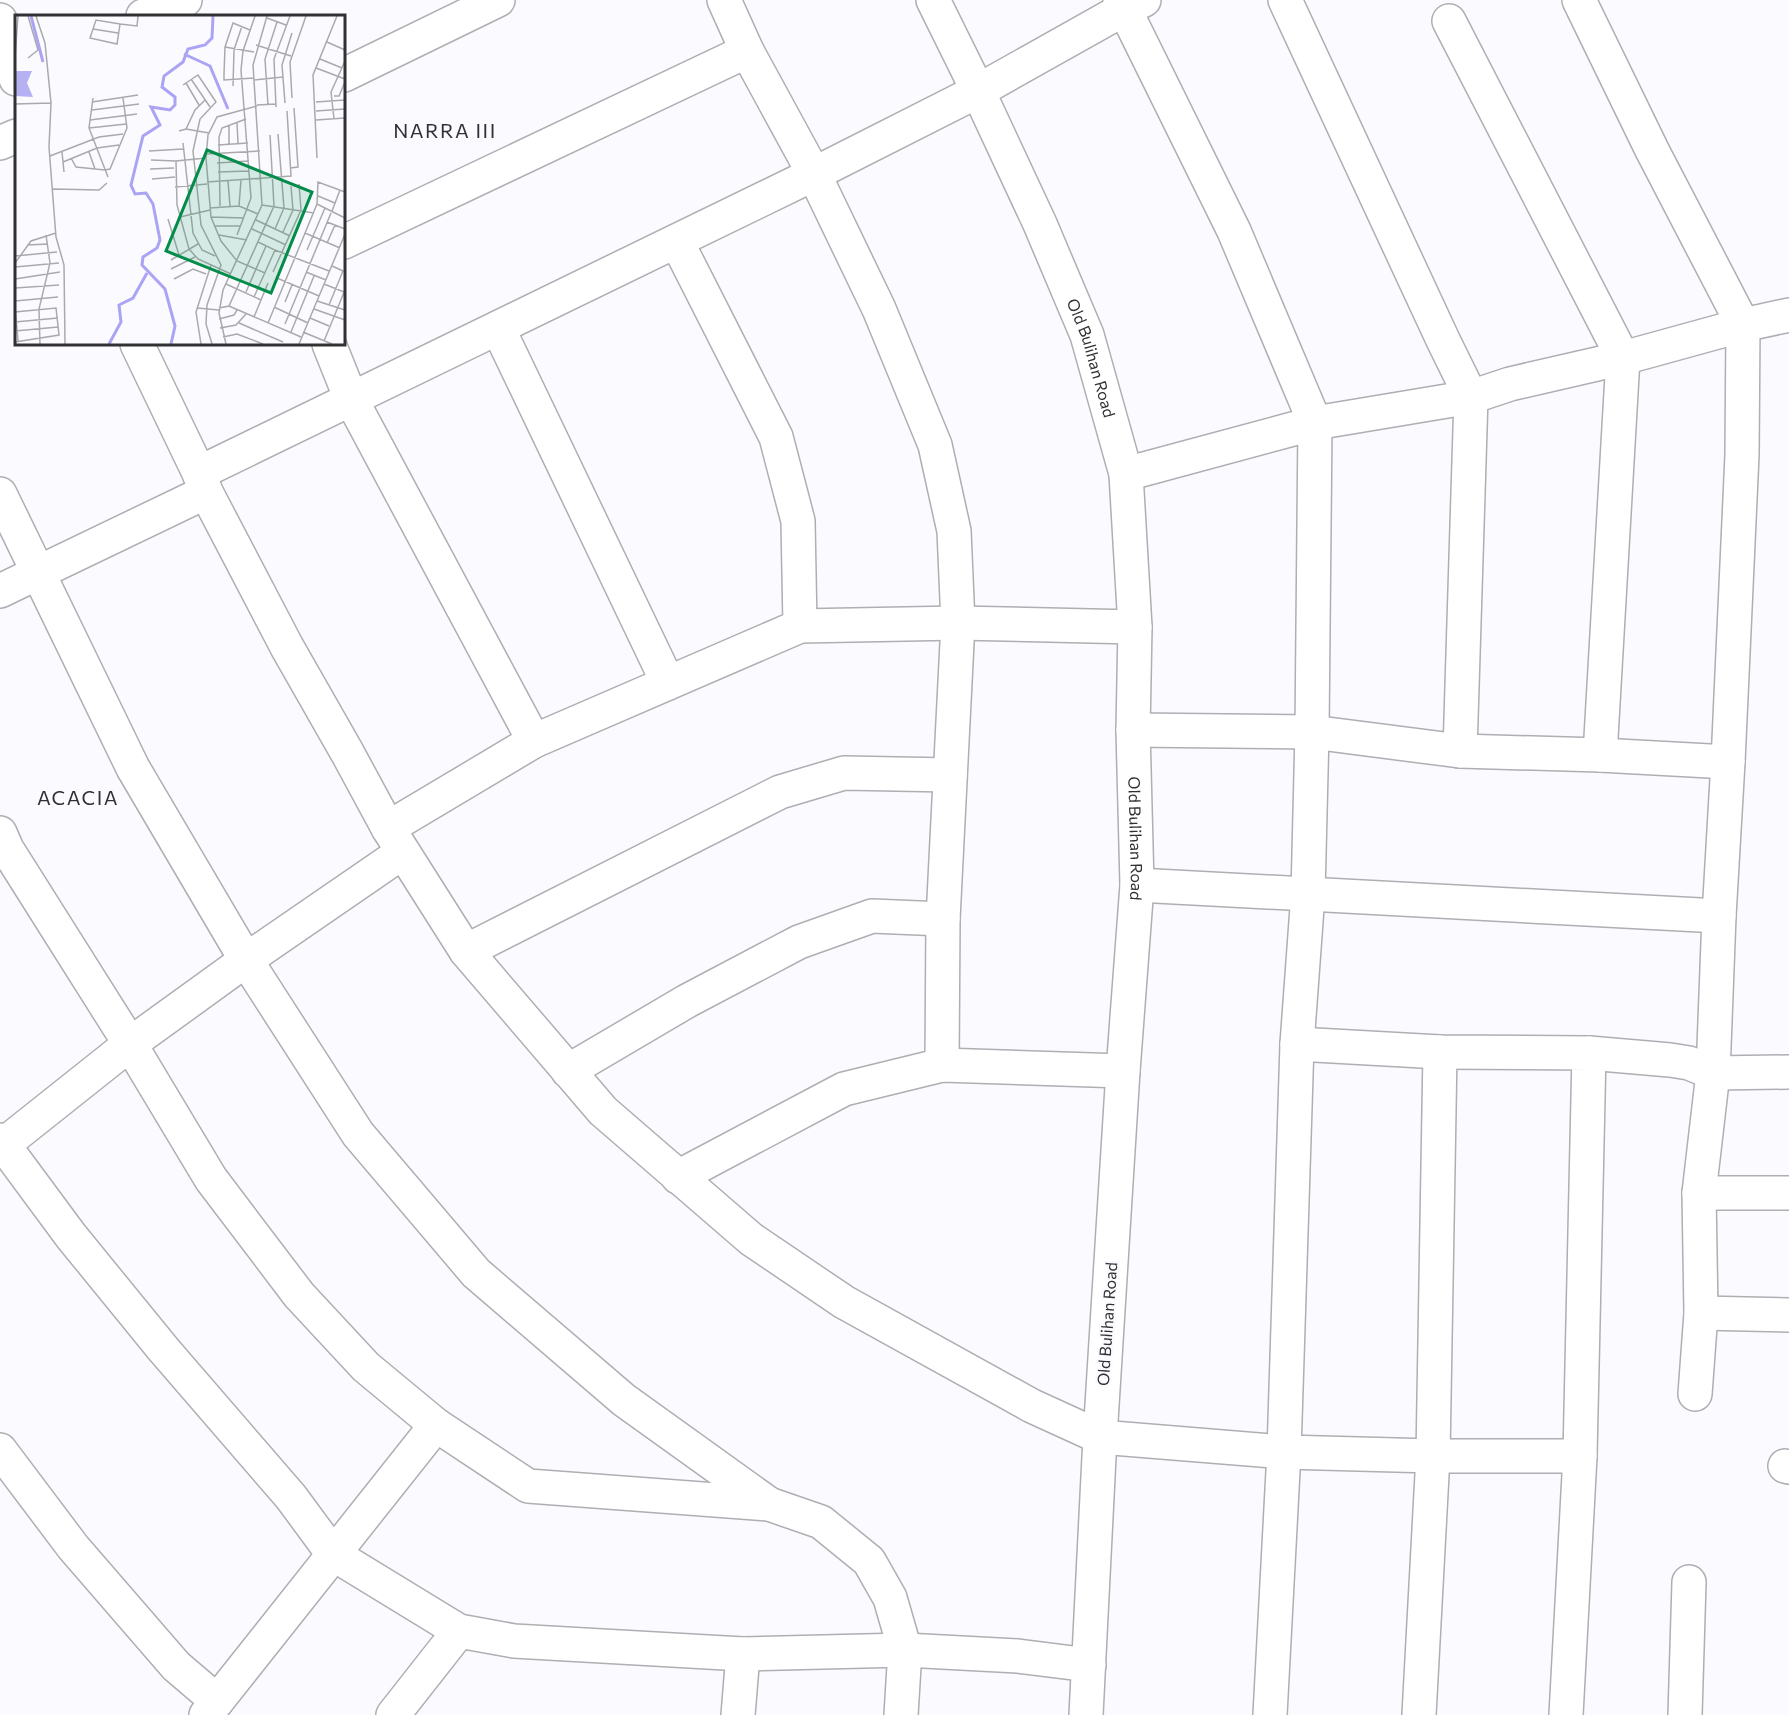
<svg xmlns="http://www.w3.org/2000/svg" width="1789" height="1715" font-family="Commissioner,sans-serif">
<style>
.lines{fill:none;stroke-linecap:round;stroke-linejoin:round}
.minor-casing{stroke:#aeaeb3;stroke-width:36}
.tertiary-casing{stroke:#aeaeb3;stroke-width:36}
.minor{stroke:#fff;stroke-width:33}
.tertiary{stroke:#fff;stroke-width:33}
.labels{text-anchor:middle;stroke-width:5;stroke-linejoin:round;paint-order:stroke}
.street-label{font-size:16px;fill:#313133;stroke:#fbfbff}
.quarter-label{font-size:20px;letter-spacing:1.5px;fill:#313133;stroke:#fbfbff}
.inset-river{fill:none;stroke:#aba4f5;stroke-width:3}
.inset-road{fill:none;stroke:#aaaaad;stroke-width:1.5}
.view{fill:#038c4a;fill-opacity:0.15;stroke:#038c4a;stroke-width:3}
.inset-edge{fill:none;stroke:#313133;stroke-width:3}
</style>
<rect width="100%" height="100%" fill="#fbfbff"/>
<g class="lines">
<defs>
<g id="minor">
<path d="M724 0 747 51 814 174 879 309 935 445 954 531 958 623 943 919 942 1065"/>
<path d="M1120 0 1234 231 1315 423 1312 732 1308 894 1297 1044 1284 1452 1270 1715"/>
<path d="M1285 0 1443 340 1471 397 1460 751"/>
<path d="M1579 0 1652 150 1743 325 1742 455 1728 762 1719 916 1713 1073 1699 1193 1701 1313 1695 1394"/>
<path d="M143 16 171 7 185 0"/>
<path d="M0 20 16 79"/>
<path d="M1449 21 1623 358 1600 755"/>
<path d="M344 75 498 0"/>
<path d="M0 143 16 136"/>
<path d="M344 242 747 51"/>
<path d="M677 242 776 437 798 521 800 626"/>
<path d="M498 328 668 683"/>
<path d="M137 344 199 473 206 492 287 647 348 754 388 828 466 951 603 1111 751 1239 844 1302 1032 1406 1100 1437 1284 1452 1433 1456H1580"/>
<path d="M329 344 351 399 534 741"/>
<path d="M199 473 814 174 978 91 1124 9 1144 0"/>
<path d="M1126 474 1315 423 1471 397 1510 384 1623 358 1743 325 1789 315"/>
<path d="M0 494 133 768 246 960 358 1134 476 1273 624 1400 769 1504 821 1522 869 1561 890 1598 905 1650 901 1715"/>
<path d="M0 591 206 492"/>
<path d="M1133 730 1312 732 1460 751 1600 755 1728 762"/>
<path d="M388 828 534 741 800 626 958 623 1135 627"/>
<path d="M0 833 7 849 130 1044 211 1179 299 1295 366 1367 436 1425 528 1486 769 1504"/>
<path d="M1137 885 1719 916"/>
<path d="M466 951 780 792 844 773 950 775"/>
<path d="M1297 1044 1440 1052 1589 1053 1580 1456 1566 1715"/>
<path d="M1589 1053 1670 1060 1689 1063 1713 1073 1789 1072"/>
<path d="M568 1071 687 1001 799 942 872 916 943 919"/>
<path d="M0 1140 71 1236 164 1350 291 1497 333 1554 459 1631 514 1641 743 1654 905 1650 1018 1656 1089 1665"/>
<path d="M3 1145 130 1044 246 960 403 852"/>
<path d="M678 1177 844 1089 942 1065 1123 1071"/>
<path d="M1699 1193H1789"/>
<path d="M1701 1313 1789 1315"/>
<path d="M0 1450 73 1547 176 1666 217 1701"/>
<path d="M1785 1466 1789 1467"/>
<path d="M206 1715 436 1425"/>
<path d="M393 1715 459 1631"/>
<path d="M738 1715 743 1654"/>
<path d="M1419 1715 1433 1456 1440 1052"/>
<path d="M1685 1715 1689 1582"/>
</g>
<g id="tertiary">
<path id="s1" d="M933 0 978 91 1040 224 1087 335 1126 474 1135 627 1133 730 1137 885 1123 1071 1100 1437 1086 1715"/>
</g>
</defs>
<use href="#minor" class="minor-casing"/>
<use href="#tertiary" class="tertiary-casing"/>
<use href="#minor" class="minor"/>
<use href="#tertiary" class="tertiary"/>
</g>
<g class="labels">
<g class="street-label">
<text dy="6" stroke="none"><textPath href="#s1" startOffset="392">Old Bulihan Road</textPath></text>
<text dy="6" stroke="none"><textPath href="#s1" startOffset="878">Old Bulihan Road</textPath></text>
<text transform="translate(1107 1324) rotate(-86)" y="6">Old Bulihan Road</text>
</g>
<g class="quarter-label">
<text x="445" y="138">NARRA III</text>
<text x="78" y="805">ACACIA</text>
</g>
</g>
<g transform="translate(15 15)">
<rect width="330" height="330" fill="#fbfbff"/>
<path d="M0 56H17L12 68 18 82 0 81Z" fill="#b5b1f2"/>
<path class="inset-river" d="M16 1 28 47M169 39 195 51 213 94M94 329 106 307 104 290 118 283 132 258M156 329 160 311 150 274 127 250 128 242 142 233 145 225 138 189 131 178 120 179 116 170 128 121 145 110 136 92 155 95 160 90V82L147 72 149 61 168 47 173 34 190 30 197 23 198 1"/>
<path class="inset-road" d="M21 1 30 28 36 88 34 132 41 222 49 250 50 329M252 3 271 10M105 9 102 29 75 23 81 5 105 9 122 11 123 1M78 14 103 18M235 15 218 8 210 32 209 59V65L239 63M312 27 330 35M241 30 276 41M210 32 239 37M0 42 3 1M13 43 23 35 13 1M305 44 327 53M301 53 330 64M176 64 195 92M239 65 268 62M171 68 184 90M168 70 183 60 201 87 185 104 178 136 186 210 206 250 192 290 191 309 197 329M218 71 219 35 227 11M319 81H324L330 67M78 83 74 113 93 162M277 83 275 47 291 1M77 87 123 80M301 87 330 85M270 88 267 50 277 18M0 89 36 88M242 90 261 89M253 90 250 44 262 7M261 92 259 44 275 1M77 95 124 89M301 96 330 94M319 104 316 77 330 46M75 105 122 99M301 105 330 103M222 108 223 128M74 113 111 109M171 114 194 118M164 116 171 114 180 95 190 85M168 128 178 218 187 235 200 241M214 129V110M203 130 233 128M134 136 168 134M47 137 49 157M74 137 80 154M191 139 245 136M35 141 84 122 108 119M56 143 61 152 90 155M191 143 193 120 202 102 242 91M302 143 298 60 322 1M136 145 161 146M48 147 82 133 104 130M202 148 234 146M275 153 283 152 279 93M135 154 159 153M90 155 95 154 112 113 108 83M203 157 234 156M137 164 160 162M213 166 215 191M192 167 276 161 272 96M160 172 192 169M38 174 84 175 92 168M330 177 303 167 302 189 330 203M303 181 320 188M247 190 299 198M205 191 204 122 207 113 231 104M224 191 226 165M195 193 224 191 243 199M317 196 325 175M165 202 195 195M196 202 229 203M153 204 164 240M241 205 275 221M312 207 330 214M200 211H225M237 214 271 230M260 214 269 193 263 119M268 217 278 195 276 171M290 218 325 233M204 220 232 225M222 220 236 183 226 55 228 36 240 1M312 228 320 210M12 230 33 229M260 235 314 256M292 235 310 193M0 241 42 237M156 245 183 229M0 248 16 226 41 218M0 252 44 248M156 254 180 242M258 257 286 195 284 169M291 257 311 265M216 259 183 244 174 234 162 190 161 146 191 143 196 202 206 226 222 246 250 258M262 263 304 281M0 264 45 257M159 264 178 254 191 259M211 269 246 285M309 269 329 277M0 273 44 270M231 277 251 231M239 282 260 235 243 227M0 286 43 282M302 286 330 295M270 287 277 270M314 290 328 256 317 251M0 291 3 326M214 291 286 322M259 292 293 308M182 293 204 295M204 293 214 291 259 191 255 120M299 294 330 305M0 297 41 293 44 320 0 327M239 302 253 268M295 303 314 311M204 304 219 300 222 295M0 307 43 303M224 308 268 327M253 308 302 189M270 309 316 198M205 313 221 310 231 299M0 316 43 312M276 317 299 261M288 317 317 329M208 322 222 319 248 329M309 326 330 275M25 329 24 294 35 248 31 220M186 329 181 297 196 250M211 329 204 298 208 275 247 190 238 50 252 1M284 329 330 219"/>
<path class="view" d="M192 135 297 177 256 278 151 236Z"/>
<rect width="330" height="330" class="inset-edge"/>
</g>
</svg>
